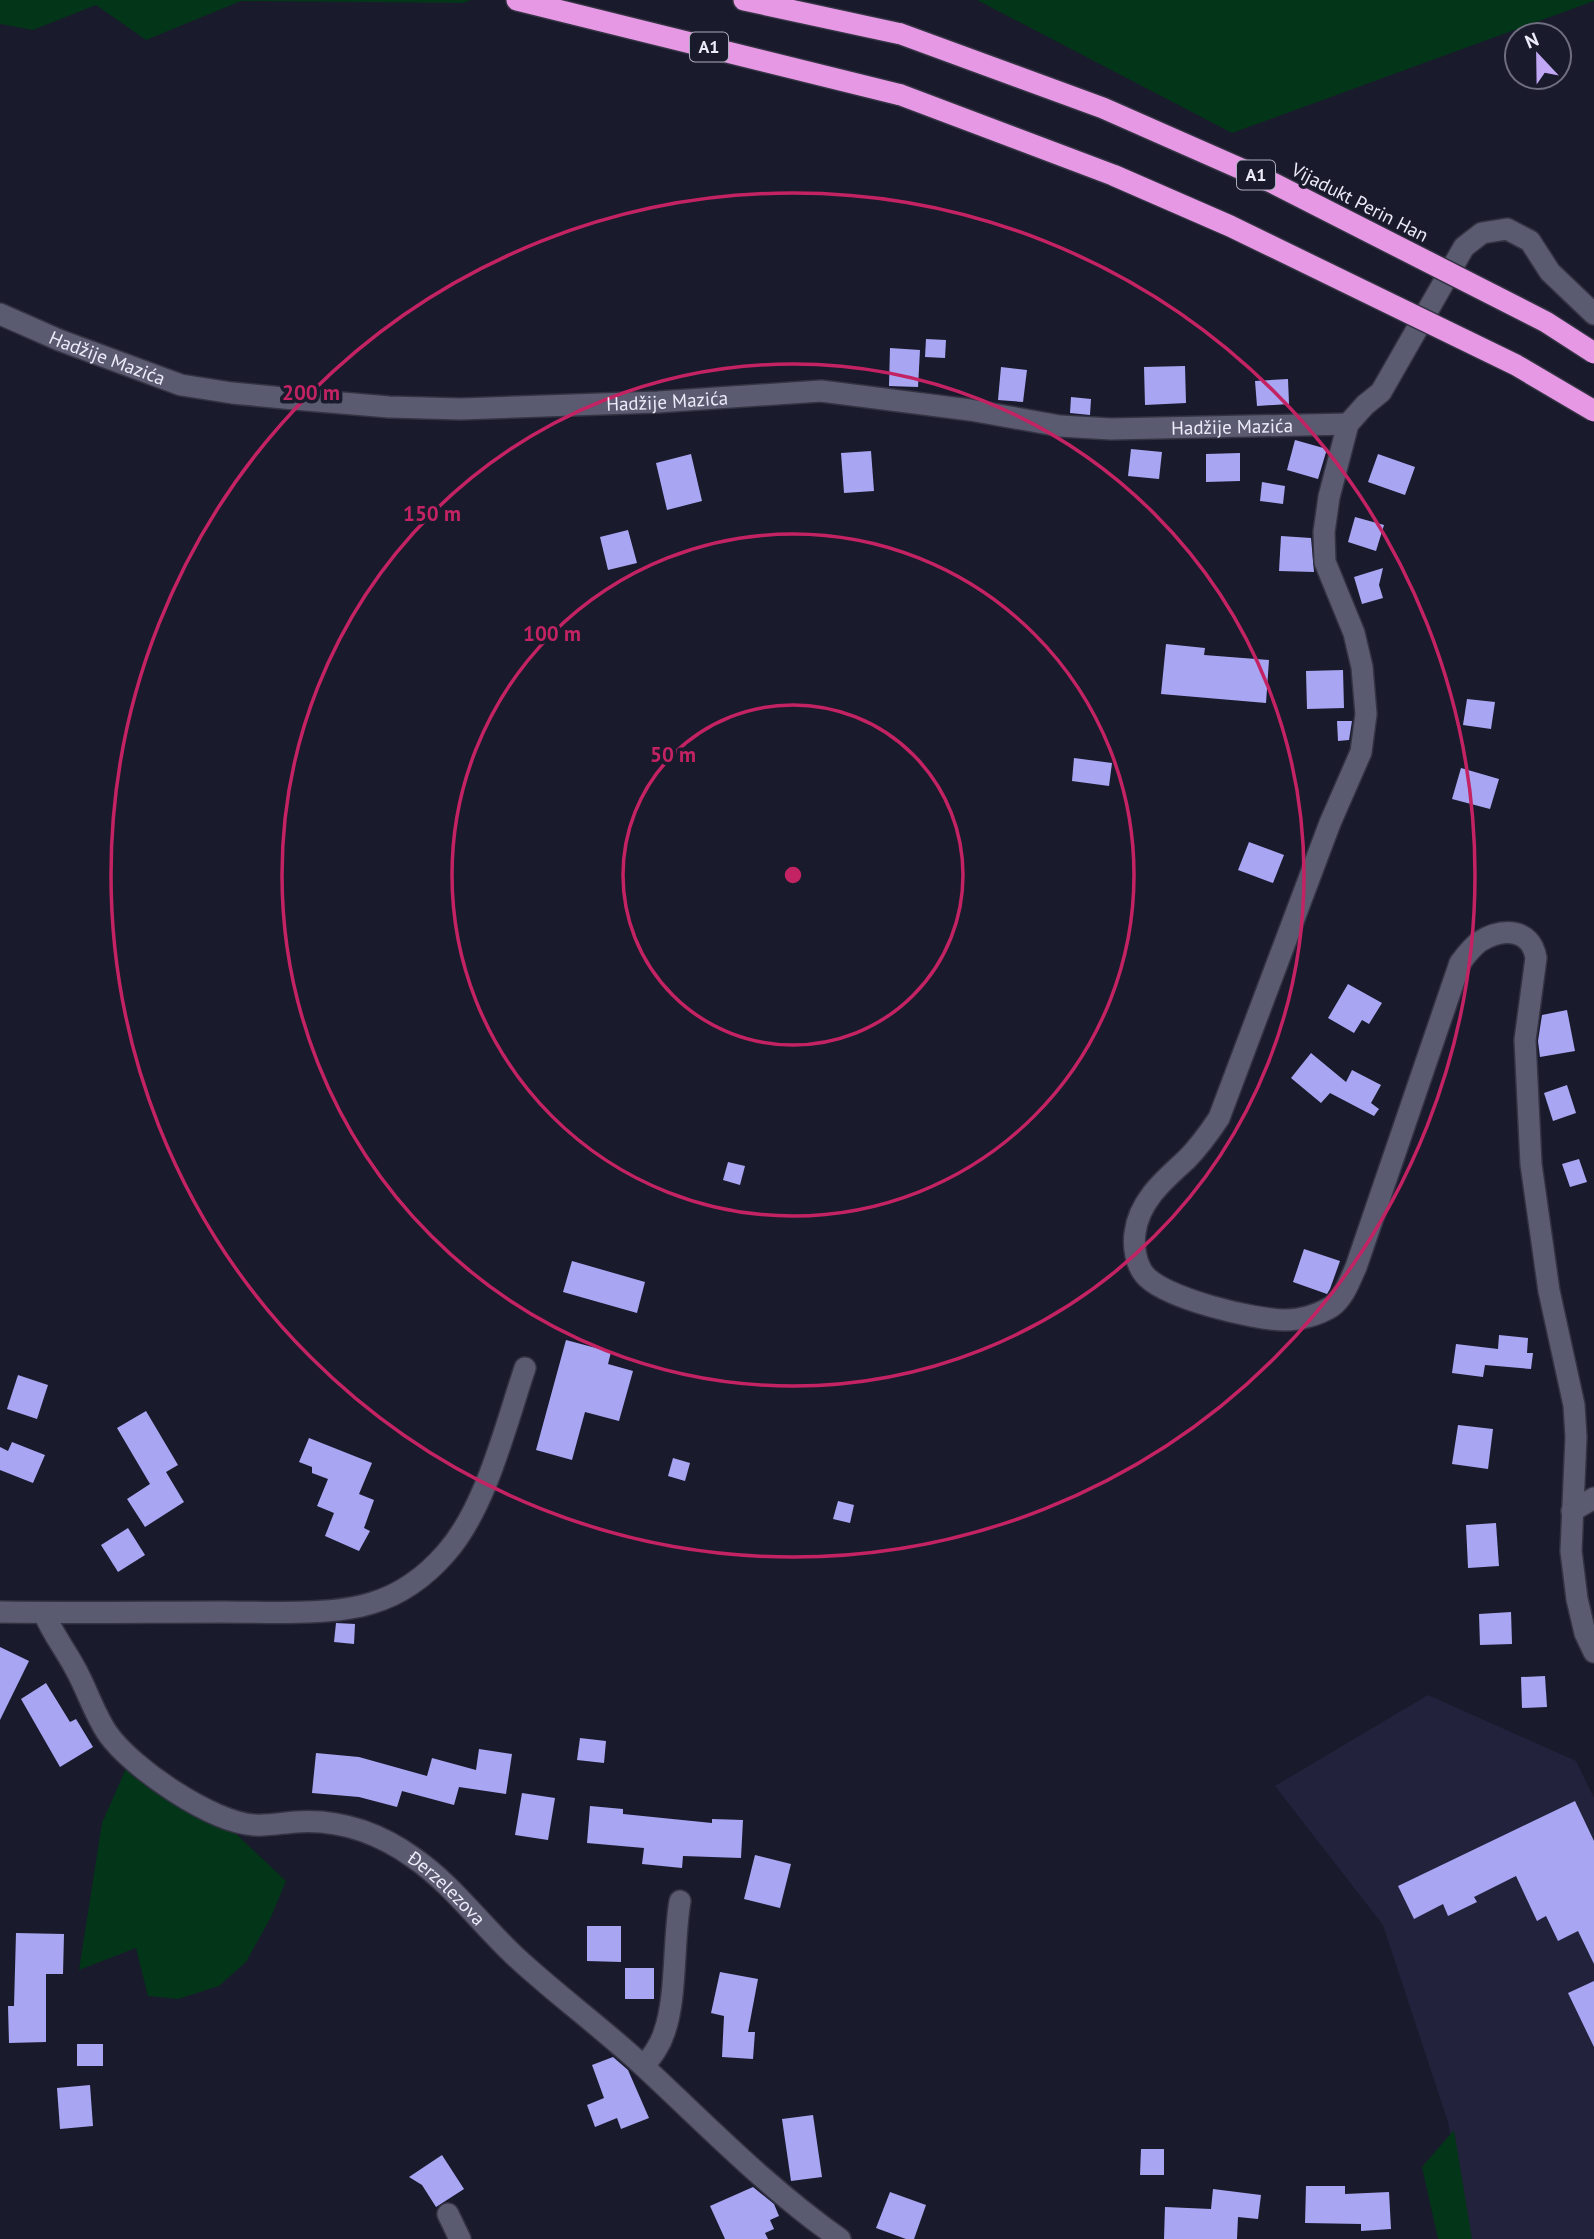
<svg xmlns="http://www.w3.org/2000/svg" width="1594" height="2239" font-family="'PT Sans',sans-serif">
<style>
.built{fill:#23223c}
.green{fill:#033518}
.building{fill:#a8a6f2}
.lines{fill:none;stroke-linecap:round;stroke-linejoin:round}
.minor-casing{stroke:#343343;stroke-width:24}
.highway-casing{stroke:#343343;stroke-width:24}
.minor{stroke:#5a5a71;stroke-width:21}
.highway{stroke:#e698e5;stroke-width:21}
.highway-bridge-casing{stroke:#343343;stroke-width:24;stroke-linecap:butt}
.highway-bridge{stroke:#e698e5;stroke-width:21}
.ring{fill:none;stroke:#c42363;stroke-width:3.5}
.labels{text-anchor:middle;stroke-width:7;stroke-linejoin:round;paint-order:stroke}
.shield{fill:#1a1a2d;stroke:#acacbc;stroke-width:2}
.shield-label{font-size:18px;font-weight:bold;fill:#ebebf9}
.street-label{font-size:19px;fill:#ebebf9;stroke:#1a1a2d}
.centre{fill:#c42363;stroke:#1a1a2d;stroke-width:3.5}
.ring-label{font-size:21px;text-anchor:middle;font-weight:bold;fill:#c42363;stroke:#1a1a2d;stroke-width:7;stroke-linejoin:round;paint-order:stroke}
</style>
<rect width="100%" height="100%" fill="#1a1a2d"/>
<path class="built" d="M1428 1695 1576 1761 1594 1798V2239H1471L1448 2122 1383 1925 1275 1786Z"/>
<g class="green">
<path d="M0 0H471L463 3 241 1 146 40 96 5 33 30 0 24Z"/>
<path d="M977 0H1594V1L1232 133Z"/>
<path d="M128 1764 232 1830 286 1881 271 1917 246 1962 219 1986 178 1999 148 1996 136 1948 79 1970 102 1823Z"/>
<path d="M1454 2130 1472 2239H1438L1422 2167Z"/>
</g>
<g class="building">
<path d="M926 339 946 340 945 358 925 357Z"/>
<path d="M890 348 920 350 918 387 889 386Z"/>
<path d="M1185 366 1186 403 1145 405 1144 367Z"/>
<path d="M1001 367 1027 370 1023 402 998 400Z"/>
<path d="M1288 379 1289 404 1257 406 1255 381Z"/>
<path d="M1071 397 1091 399 1090 415 1070 413Z"/>
<path d="M1295 440 1327 449 1318 479 1287 470Z"/>
<path d="M1131 449 1162 452 1159 479 1128 476Z"/>
<path d="M871 451 874 491 844 493 841 453Z"/>
<path d="M1240 453V481L1206 482V454Z"/>
<path d="M691 454 702 501 667 510 656 463Z"/>
<path d="M1378 454 1415 467 1405 495 1368 482Z"/>
<path d="M1262 482 1285 486 1283 504 1260 501Z"/>
<path d="M1355 517 1384 525 1376 551 1348 542Z"/>
<path d="M628 530 637 563 608 570 600 537Z"/>
<path d="M1281 536 1311 538 1314 572 1279 571Z"/>
<path d="M1383 568 1379 585 1383 598 1362 604 1354 577Z"/>
<path d="M1166 644 1205 648 1204 655 1269 660 1266 703 1161 694Z"/>
<path d="M1343 670 1344 708 1307 709 1306 671Z"/>
<path d="M1467 699 1495 702 1491 729 1463 725Z"/>
<path d="M1337 721H1352L1349 740 1338 741Z"/>
<path d="M1074 758 1112 763 1109 786 1072 781Z"/>
<path d="M1461 768 1499 779 1490 809 1452 799Z"/>
<path d="M1249 842 1284 855 1273 883 1238 870Z"/>
<path d="M1348 984 1382 1003 1369 1024 1362 1020 1354 1033 1328 1018Z"/>
<path d="M1567 1010 1575 1051 1540 1057 1538 1041 1542 1015Z"/>
<path d="M1311 1053 1346 1082 1352 1070 1381 1085 1371 1103 1379 1109 1374 1116 1330 1093 1321 1103 1291 1078Z"/>
<path d="M1567 1085 1576 1113 1553 1121 1544 1093Z"/>
<path d="M1579 1159 1587 1182 1570 1187 1562 1164Z"/>
<path d="M728 1162 745 1166 740 1185 723 1180Z"/>
<path d="M1304 1249 1340 1261 1330 1289 1327 1294 1293 1282Z"/>
<path d="M572 1261 645 1282 637 1313 563 1292Z"/>
<path d="M1499 1335 1528 1338 1527 1353H1533L1531 1369 1485 1365 1483 1377 1452 1373 1456 1344 1498 1349Z"/>
<path d="M566 1340 611 1352 608 1364 633 1371 619 1421 585 1412 572 1460 536 1450Z"/>
<path d="M18 1375 48 1385 37 1419 7 1409Z"/>
<path d="M146 1411 178 1465 166 1472 184 1502 145 1527 127 1499 150 1484 117 1428Z"/>
<path d="M1458 1425 1493 1429 1488 1469 1452 1464Z"/>
<path d="M309 1438 372 1463 359 1494 374 1500 364 1528 370 1531 359 1551 325 1536 334 1513 317 1506 328 1479 312 1473V1467L299 1462Z"/>
<path d="M12 1442 45 1455 33 1483 0 1470V1447L8 1451Z"/>
<path d="M673 1458 690 1463 685 1481 668 1476Z"/>
<path d="M838 1501 854 1505 850 1523 833 1519Z"/>
<path d="M1496 1523 1499 1566 1468 1568 1466 1525Z"/>
<path d="M128 1528 145 1555 118 1572 101 1545Z"/>
<path d="M1511 1612 1512 1644 1480 1645 1479 1614Z"/>
<path d="M336 1623 355 1624 354 1644 334 1642Z"/>
<path d="M0 1647 29 1661 0 1720Z"/>
<path d="M1545 1676 1547 1707 1522 1708 1521 1677Z"/>
<path d="M46 1683 70 1722 76 1719 93 1747 60 1767 21 1699Z"/>
<path d="M580 1738 606 1741 604 1763 577 1760Z"/>
<path d="M479 1749 512 1754 506 1794 459 1787 454 1805 402 1791 397 1807 359 1797 312 1793 316 1753 359 1757 427 1776 432 1758 476 1770Z"/>
<path d="M522 1793 555 1798 548 1840 515 1835Z"/>
<path d="M1575 1801 1594 1841V1964L1578 1931 1558 1941 1546 1916 1537 1921 1516 1876 1474 1897 1477 1902 1448 1916 1443 1904 1414 1919 1398 1886Z"/>
<path d="M590 1806 623 1809V1814L712 1823V1819L743 1820 741 1858 683 1856 682 1868 642 1864 644 1848 587 1843Z"/>
<path d="M755 1855 791 1864 780 1908 744 1899Z"/>
<path d="M587 1926H621V1962L587 1961Z"/>
<path d="M16 1933 64 1934 63 1974H46V2042L9 2043 8 2006H14Z"/>
<rect x="625" y="1968" width="29" height="31"/>
<path d="M720 1972 758 1979 748 2032H755L753 2059 722 2057 724 2016 711 2013Z"/>
<path d="M1594 1981V2047L1568 1993Z"/>
<rect x="77" y="2044" width="26" height="22"/>
<path d="M613 2057 628 2070 649 2118 621 2129 617 2118 595 2127 587 2105 604 2098 592 2065Z"/>
<path d="M90 2085 93 2126 60 2129 57 2088Z"/>
<path d="M813 2115 822 2177 791 2181 782 2119Z"/>
<path d="M1141 2149H1164V2175H1140Z"/>
<path d="M442 2155 464 2189 436 2207 422 2185 409 2177Z"/>
<path d="M1306 2186H1345V2194L1389 2192 1391 2229 1361 2231V2224L1305 2223Z"/>
<path d="M753 2187 774 2204 779 2216 770 2220 774 2229 765 2233 768 2239H725L710 2206Z"/>
<path d="M1213 2189 1261 2195 1258 2219 1238 2217 1237 2239H1164L1165 2207 1211 2209Z"/>
<path d="M890 2192 926 2205 914 2239H906L876 2228Z"/>
</g>
<g class="lines">
<defs>
<g id="minor">
<path id="s1" d="M0 314 59 340 181 385 232 393 294 399 389 407 461 409 658 402 821 391 970 410 1060 426 1111 429 1348 424"/>
<path d="M1594 314 1550 272 1530 241 1507 229 1482 233 1464 247 1381 392 1365 405 1348 424 1329 497 1324 532 1325 562 1354 633 1362 667 1366 714 1361 752 1330 823 1219 1118C1209 1133 1199 1147 1186 1160 1164 1180 1139 1201 1135 1233 1133 1246 1136 1264 1144 1274 1162 1298 1255 1320 1285 1320 1300 1320 1318 1315 1331 1307 1344 1298 1350 1280 1356 1267L1460 963C1466 955 1471 948 1479 942 1501 928 1531 927 1536 958L1525 1040 1531 1164 1549 1291 1574 1405 1576 1437 1571 1551 1577 1599 1585 1633 1594 1652"/>
<path d="M1572 1511 1594 1498"/>
<path d="M0 1612C75 1613 149 1612 224 1612 268 1612 331 1616 372 1603 402 1594 426 1576 446 1553 486 1508 506 1424 525 1368"/>
<path id="s2" d="M44 1613C52 1633 65 1649 75 1668 87 1689 94 1714 108 1734 132 1768 211 1822 254 1825 268 1826 282 1823 296 1822 340 1819 379 1833 414 1858 453 1885 482 1926 517 1958 557 1995 601 2027 641 2064 706 2124 767 2188 840 2239"/>
<path d="M644 2066C652 2056 660 2046 664 2033 677 1998 673 1940 680 1901"/>
<path d="M448 2214 460 2239"/>
</g>
<g id="highway">
<path d="M517 0 901 95"/>
<path d="M744 0 901 34"/>
</g>
</defs>
<use href="#minor" class="minor-casing"/>
<use href="#highway" class="highway-casing"/>
<use href="#minor" class="minor"/>
<use href="#highway" class="highway"/>
<defs>
<g id="highway-bridge">
<path d="M901 34 1103 108 1273 183 1546 322 1594 353"/>
<path d="M901 95 1113 175 1230 226 1516 365 1594 411"/>
</g>
</defs>
<use href="#highway-bridge" class="highway-bridge-casing"/>
<use href="#highway-bridge" class="highway-bridge"/>
</g>
<g class="ring">
<circle cx="793" cy="875" r="170"/>
<circle cx="793" cy="875" r="341"/>
<circle cx="793" cy="875" r="511"/>
<circle cx="793" cy="875" r="682"/>
</g>
<g class="labels">
<g class="shield">
<rect x="690" y="32.5" width="38" height="29" rx="5"/>
<rect x="1237" y="160.5" width="38" height="29" rx="5"/>
</g>
<g class="shield-label">
<text x="709" y="53">A1</text>
<text x="1256" y="181">A1</text>
</g>
<g class="street-label">
<text transform="translate(1360 202) rotate(27)" y="7">Vijadukt Perin Han</text>
<text dy="7" stroke="none"><textPath href="#s1" startOffset="116">Hadžije Mazića</textPath></text>
<text dy="7" stroke="none"><textPath href="#s1" startOffset="682">Hadžije Mazića</textPath></text>
<text dy="7" stroke="none"><textPath href="#s1" startOffset="1250">Hadžije Mazića</textPath></text>
<text dy="7" stroke="none"><textPath href="#s2" startOffset="525">Đerzelezova</textPath></text>
</g>
</g>
<circle cx="793" cy="875" r="10" class="centre"/>
<g class="ring-label">
<text x="311" y="400">200 m</text>
<text x="432" y="521">150 m</text>
<text x="552" y="641">100 m</text>
<text x="673" y="762">50 m</text>
</g>
<g transform="translate(1538 56) rotate(338)"><circle r="33" fill="#1a1a2d" stroke="#6e6e7f" stroke-width="2"/>
<path d="M0-5L12 26L0 18L-12 26Z" fill="#c0a8f4"/>
<text y="-10" font-size="19" font-weight="bold" text-anchor="middle" fill="#ebebf9">N</text>
</g>
</svg>
